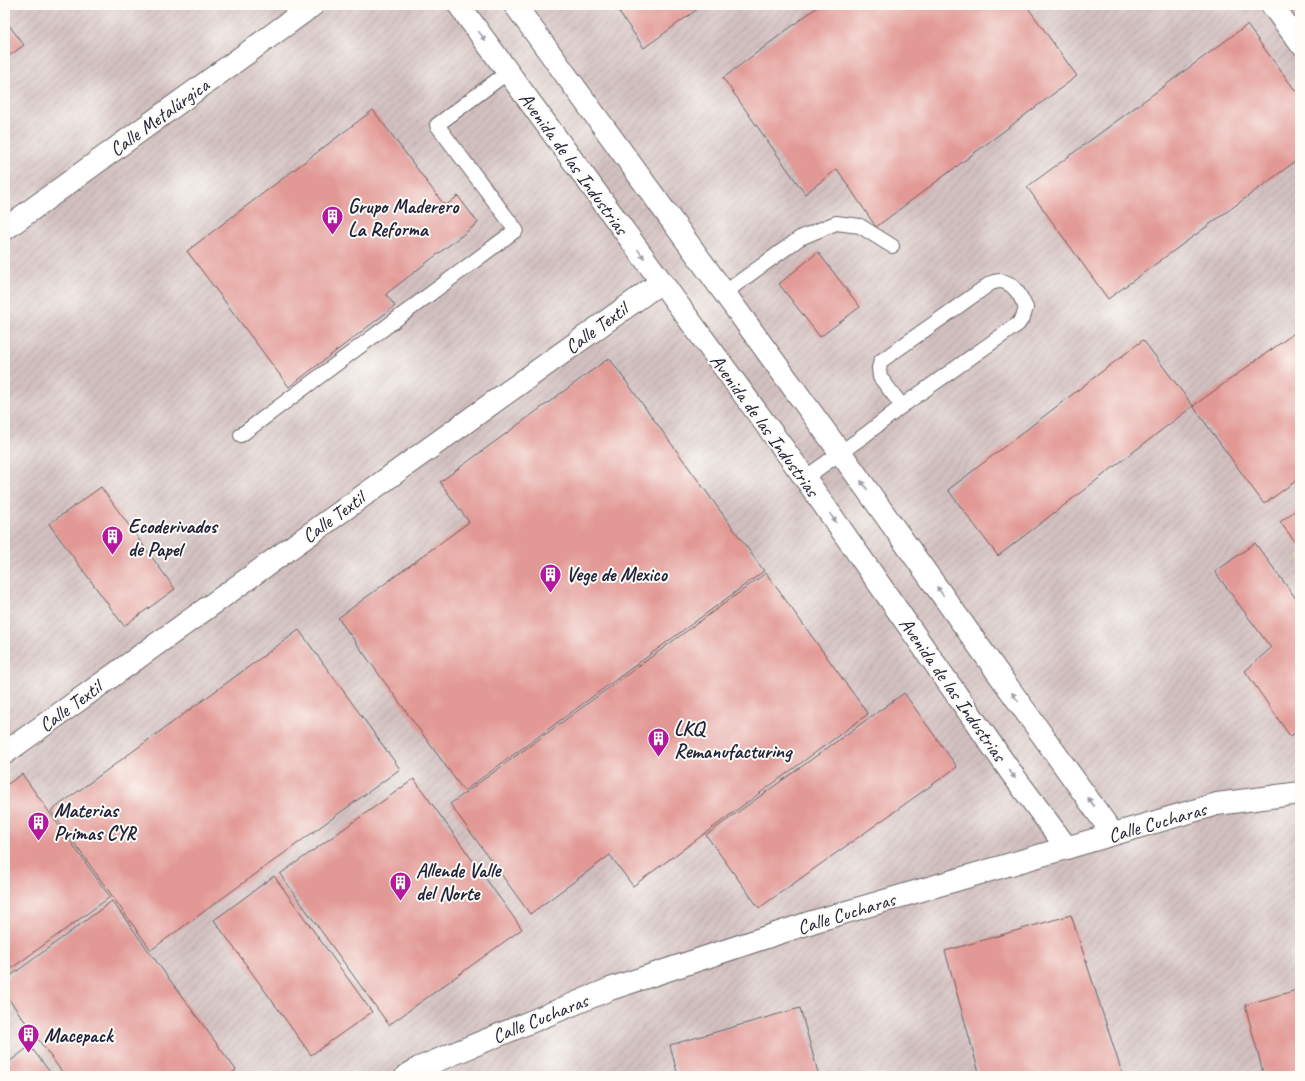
<svg xmlns="http://www.w3.org/2000/svg" width="1305" height="1081" font-family="Caveat,sans-serif">
<style>
.industrial{fill:url(#industrial-furrows)}
.building{fill:#e29894}
.lines{fill:none;stroke-linecap:round;stroke-linejoin:round}
.service-casing{stroke:#6a6367;stroke-width:16}
.minor-casing{stroke:#6a6367;stroke-width:24}
.service{stroke:#fff;stroke-width:14}
.minor{stroke:#fff;stroke-width:22}
.oneway{fill:#9c9ca7}
.labels{text-anchor:middle;stroke-width:4;stroke-linejoin:round;paint-order:stroke}
.street-label{font-size:20px;fill:#22223b;stroke:#fdfcf7}
.poi-label{font-size:20px;font-weight:bold;fill:#22223b;stroke:#fdfcf7;text-anchor:start}
</style>
<defs>
<pattern id="industrial-furrows" width="10" height="10" patternUnits="userSpaceOnUse"><rect width="10" height="10" fill="#d1bfbf"/><path d="M-1 1l2-2M0 10L10 0M9 11l2-2" fill="none" stroke="#b3a4a5"/></pattern>
</defs>
<rect width="100%" height="100%" fill="#fdfcf7"/>
<filter id="ink" filterUnits="userSpaceOnUse"><feTurbulence type="fractalNoise" baseFrequency=".025" numOctaves="2"/><feDisplacementMap in="SourceGraphic" scale="8" xChannelSelector="R" yChannelSelector="G"/><feConvolveMatrix kernelMatrix="1 2 1 2 8 2 1 2 1" color-interpolation-filters="sRGB"/></filter>
<filter id="wash" filterUnits="userSpaceOnUse"><feTurbulence type="fractalNoise" baseFrequency=".012" numOctaves="4" result="noise"/><feDisplacementMap in="SourceGraphic" scale="16" xChannelSelector="R" yChannelSelector="G"/><feGaussianBlur stdDeviation="0.9" result="paint"/><feColorMatrix in="noise" values="0 0 0 0 0 0 0 0 0 0 0 0 0 0 0 0 0 1.4 0 .05"/><feComposite in="paint" operator="in"/></filter>
<g filter="url(#wash)">
<rect width="100%" height="100%" fill="#efdbb9"/>
<rect class="industrial" x="5" y="5" width="1295" height="1071"/>
<g id="blocks">
<g class="building">
<path d="M614 5H703L644 48Z"/>
<path d="M820 5H1026L1077 76 876 227 837 169 805 194 723 78Z"/>
<path d="M5 20 24 45 5 59Z"/>
<path d="M1247 25 1300 97V158L1108 299 1027 187Z"/>
<path d="M373 110 445 206 458 196 478 223 386 294 395 306 289 387 187 251Z"/>
<path d="M818 252 860 307 820 337 779 284Z"/>
<path d="M1300 329V478L1264 504 1193 406Z"/>
<path d="M1143 340 1193 406 998 556 948 490Z"/>
<path d="M609 358 764 571 464 791 338 618 469 522 440 482Z"/>
<path d="M101 487 175 589 124 626 49 524Z"/>
<path d="M1300 507V548L1280 522Z"/>
<path d="M1255 543 1300 604V731L1290 736 1245 671 1271 648 1215 572Z"/>
<path d="M766 573 868 714 633 886 610 855 530 914 450 804Z"/>
<path d="M299 630 400 769 151 950 51 811Z"/>
<path d="M904 693 957 767 759 908 706 835Z"/>
<path d="M22 774 110 897 5 973V786Z"/>
<path d="M414 779 522 929 389 1025 280 874Z"/>
<path d="M274 876 372 1012 311 1055 214 920Z"/>
<path d="M112 901 236 1070 227 1076H65L5 994V980Z"/>
<path d="M1071 915 1123 1076H980L945 951Z"/>
<path d="M1300 989V1076H1264L1245 1005Z"/>
<path d="M800 1008 819 1076H678L670 1045Z"/>
<path d="M30 1046 53 1076H5V1065Z"/>
</g>
</g>
</g>
<g filter="url(#ink)">
<use href="#blocks" fill-opacity="0" stroke="#6a6367" stroke-width="1"/>
<g class="lines">
<defs>
<g id="service">
<path d="M724 293 800 238 836 223 860 226 892 246"/>
<path d="M241 435 516 230 437 125 508 72"/>
<path d="M805 478 865 435 902 406 1018 324 1023 317 1026 308C1021 297 1014 282 1000 281 997 281 994 282 991 283L881 361 879 368 880 377 902 406"/>
</g>
<g id="minor">
<path d="M459 5 805 478 1010 771 1067 848"/>
<path d="M515 5 840 452 1113 834"/>
<path d="M1272 5 1300 43"/>
<path d="M5 229 313 5"/>
<path d="M5 753 661 282"/>
<path d="M406 1076 419 1068 610 989 812 922 1217 804 1300 793"/>
</g>
</defs>
<use href="#service" class="service-casing"/>
<use href="#minor" class="minor-casing"/>
<use href="#service" class="service"/>
<use href="#minor" class="minor"/>
</g>
<defs><path id="oneway-solid" d="M-6-.8H1V-3.2L6.5 0L1 3.2V.8H-6Z"/></defs>
<g class="oneway">
<use href="#oneway-solid" transform="translate(482 36) rotate(54)"/>
<use href="#oneway-solid" transform="translate(641 254) rotate(54)"/>
<use href="#oneway-solid" transform="translate(864 485) rotate(-126)"/>
<use href="#oneway-solid" transform="translate(833 518) rotate(55)"/>
<use href="#oneway-solid" transform="translate(940 591) rotate(-126)"/>
<use href="#oneway-solid" transform="translate(1015 697) rotate(-126)"/>
<use href="#oneway-solid" transform="translate(1012 774) rotate(54)"/>
<use href="#oneway-solid" transform="translate(1091 802) rotate(-125)"/>
</g>
</g>
<defs>
<symbol id="building-pin" viewBox="-11 -11 22 30"><path d="M0 17L-7.5 6A9.5 9.5 0 1 1 7.5 6Z" fill="#b5179e" stroke="#fdfcf7"/><path d="M-4-6H4V6H1V3H-1V6H-4ZM-2.5-4.3h1.7v1.8h-1.7ZM.8-4.3h1.7v1.8H.8ZM-2.5-1h1.7V.8h-1.7ZM.8-1h1.7V.8H.8Z" fill="#fff"/></symbol>
</defs>
<g fill-rule="evenodd">
<use href="#building-pin" x="320" y="204" width="25" height="34"/>
<use href="#building-pin" x="100" y="524" width="25" height="34"/>
<use href="#building-pin" x="538" y="562" width="25" height="34"/>
<use href="#building-pin" x="646" y="726" width="25" height="34"/>
<use href="#building-pin" x="26" y="810" width="25" height="34"/>
<use href="#building-pin" x="388" y="870" width="25" height="34"/>
<use href="#building-pin" x="16" y="1022" width="25" height="34"/>
</g>
<g class="labels">
<g class="street-label">
<text transform="translate(159 117) rotate(-36)" y="7">Calle Metalúrgica</text>
<text transform="translate(574 163) rotate(54)" y="7">Avenida de las Industrias</text>
<text transform="translate(596 328) rotate(-36)" y="7">Calle Textil</text>
<text transform="translate(765 425) rotate(54)" y="7">Avenida de las Industrias</text>
<text transform="translate(333 517) rotate(-36)" y="7">Calle Textil</text>
<text transform="translate(953 689) rotate(55)" y="7">Avenida de las Industrias</text>
<text transform="translate(70 706) rotate(-36)" y="7">Calle Textil</text>
<text transform="translate(1157 822) rotate(-16)" y="7">Calle Cucharas</text>
<text transform="translate(846 913) rotate(-17)" y="7">Calle Cucharas</text>
<text transform="translate(540 1018) rotate(-22)" y="7">Calle Cucharas</text>
</g>
<g class="poi-label">
<text x="348" y="213">Grupo Maderero<tspan x="348" dy="23">La Reforma</tspan></text>
<text x="128" y="533">Ecoderivados<tspan x="128" dy="23">de Papel</tspan></text>
<text x="566" y="581">Vege de Mexico</text>
<text x="674" y="735">LKQ<tspan x="674" dy="23">Remanufacturing</tspan></text>
<text x="54" y="817">Materias<tspan x="54" dy="23">Primas CYR</tspan></text>
<text x="416" y="877">Allende Valle<tspan x="416" dy="23">del Norte</tspan></text>
<text x="44" y="1042">Macepack</text>
</g>
</g>
<rect width="1305" height="1081" fill="none" stroke="#fdfcf7" stroke-width="20"/>
</svg>
